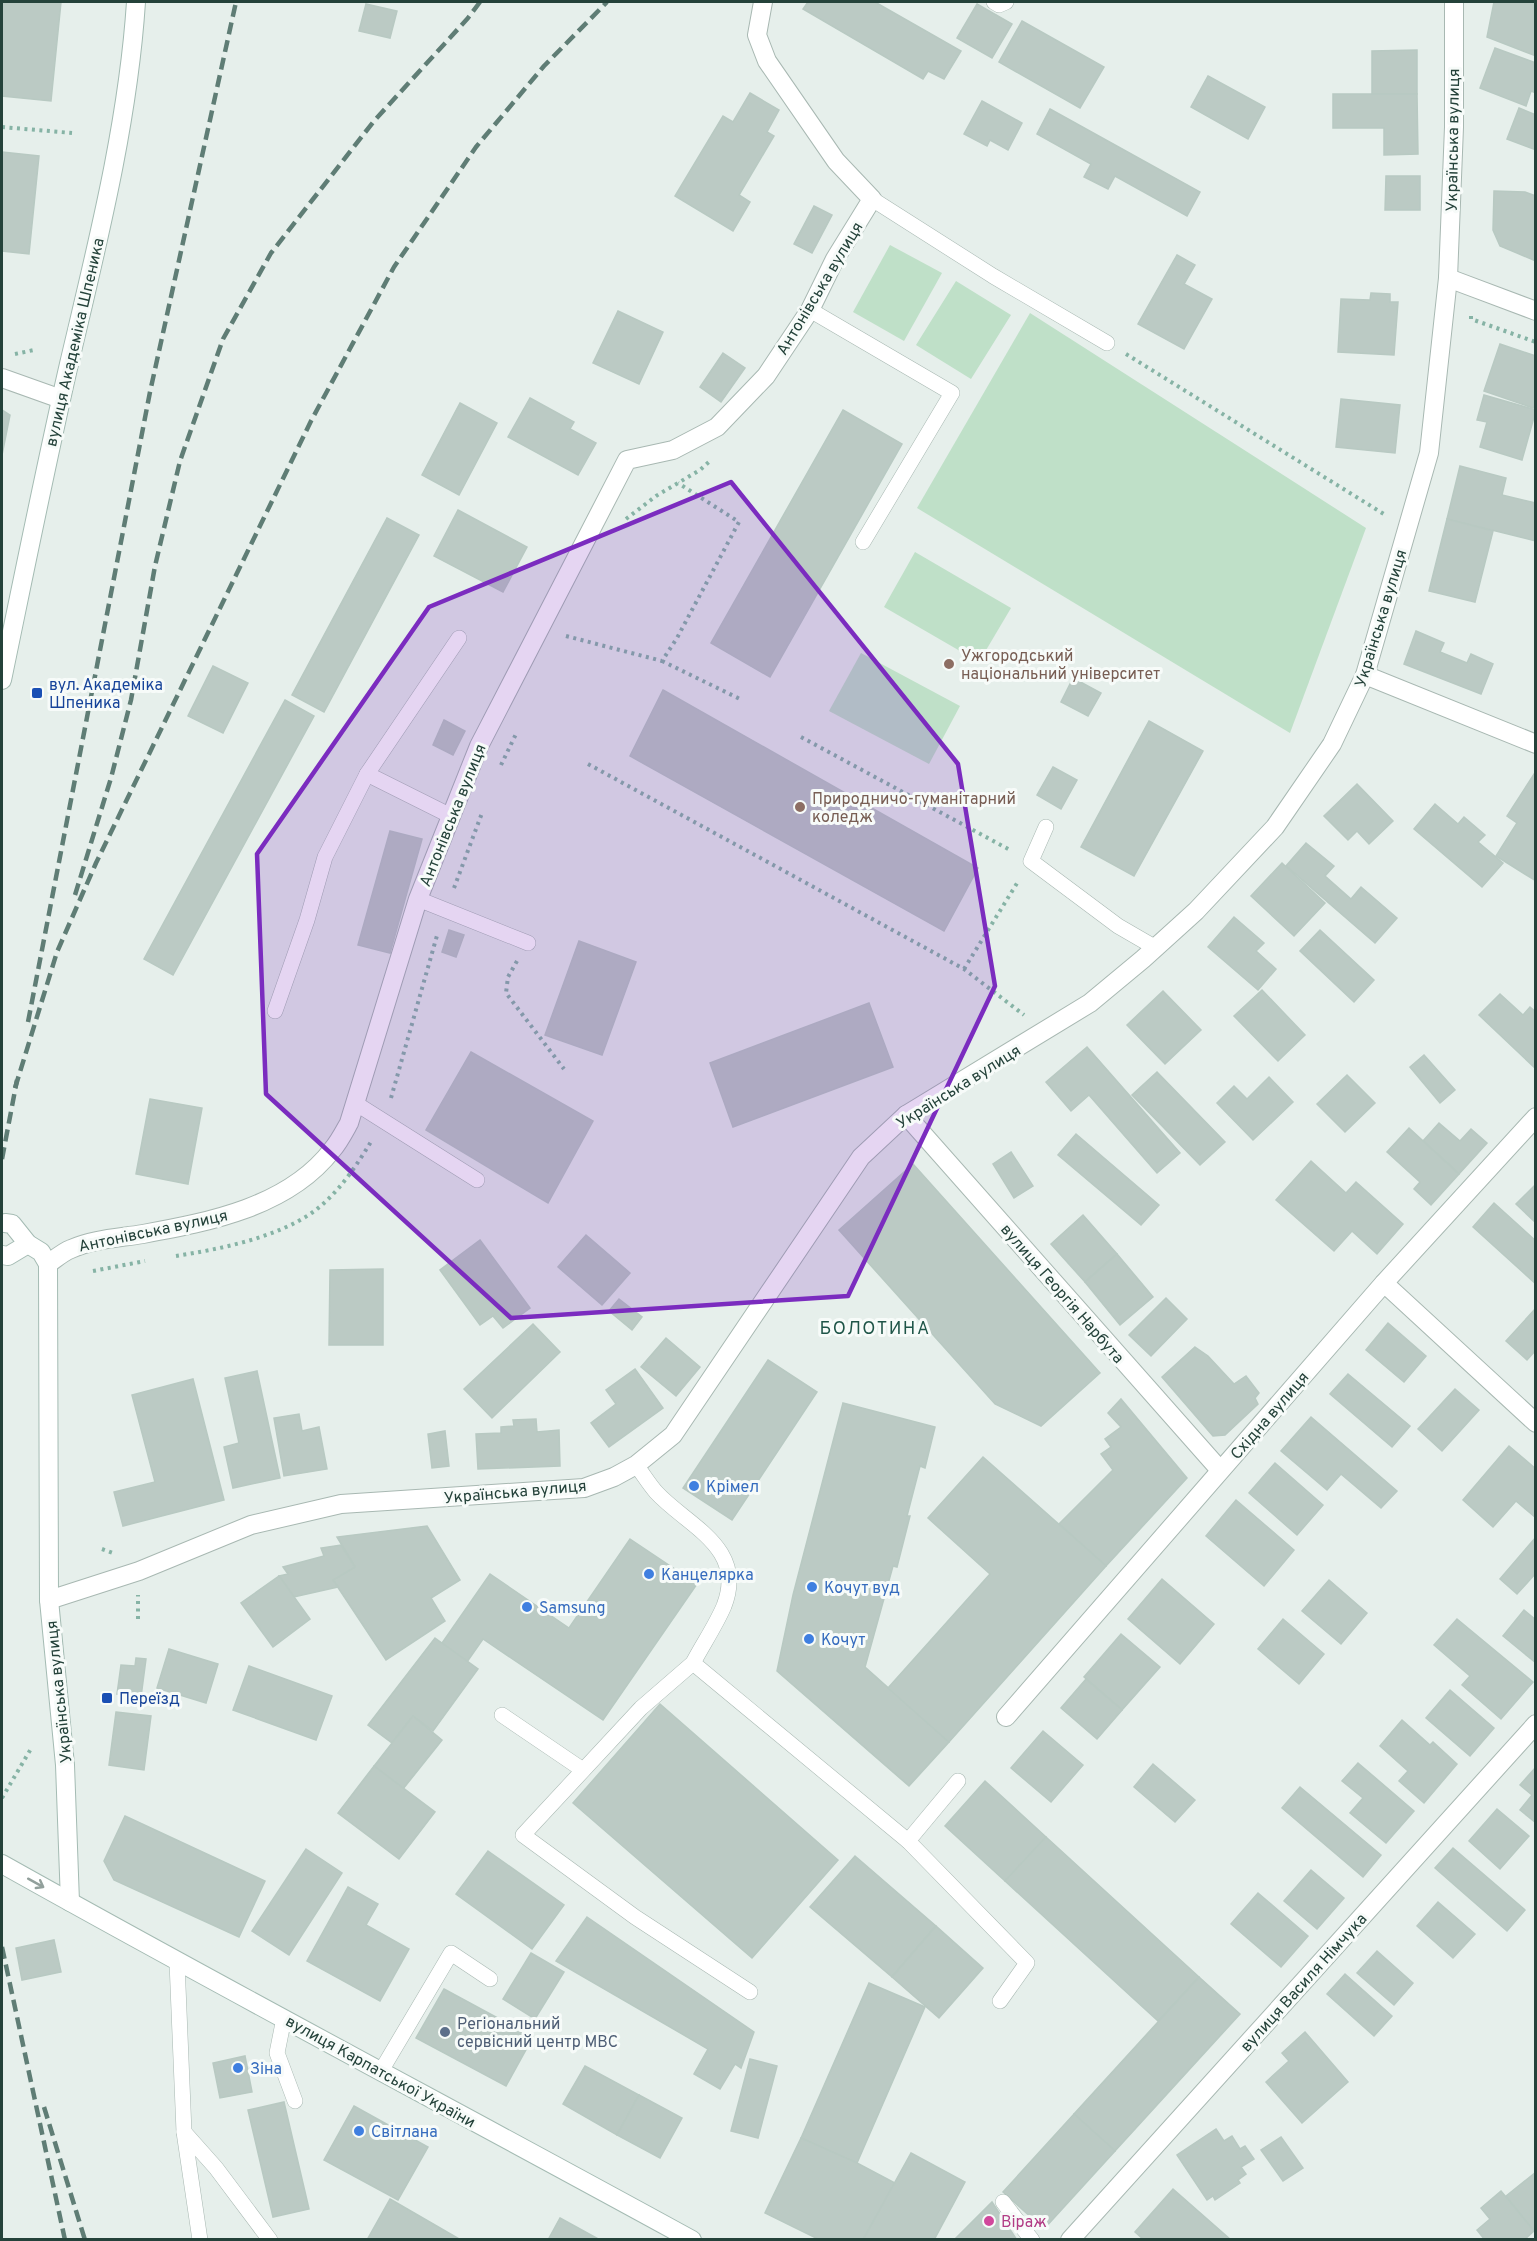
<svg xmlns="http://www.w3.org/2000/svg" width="1537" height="2241" font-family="Overpass,sans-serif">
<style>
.green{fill:#bfe0c8}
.building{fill:#bbcac4;stroke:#b8c9c2;stroke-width:1.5}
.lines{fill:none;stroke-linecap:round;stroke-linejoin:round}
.lane-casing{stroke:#a8b8b2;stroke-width:16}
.street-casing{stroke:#a8b8b2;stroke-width:20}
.secondary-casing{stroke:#a4bbb3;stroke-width:20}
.path{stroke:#86b3a5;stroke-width:4;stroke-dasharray:3 4.5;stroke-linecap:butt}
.lane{stroke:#fff;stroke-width:15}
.street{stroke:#fff;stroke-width:18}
.secondary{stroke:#fff;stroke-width:18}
.rail{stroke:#5f7d75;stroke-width:4.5;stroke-dasharray:12 6;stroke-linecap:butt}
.oneway{stroke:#92a09c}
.marked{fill:#7b2cbf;fill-opacity:0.2;stroke:#7b2cbf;stroke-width:4.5;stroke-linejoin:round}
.education-dot{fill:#8d6e63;stroke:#f7fbf9;stroke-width:2}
.transit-dot{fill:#1a4fb4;stroke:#f7fbf9;stroke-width:2}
.shop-dot{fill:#3f7fe0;stroke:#f7fbf9;stroke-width:2}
.service-dot{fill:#5c6f8a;stroke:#f7fbf9;stroke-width:2}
.hotel-dot{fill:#d1479c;stroke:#f7fbf9;stroke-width:2}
.labels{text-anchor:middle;stroke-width:6;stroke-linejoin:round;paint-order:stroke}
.street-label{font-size:16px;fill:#24423a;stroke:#f7fbf9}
.education-label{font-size:16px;fill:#785e54;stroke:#f7fbf9;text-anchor:start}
.transit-label{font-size:16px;fill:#164399;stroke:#f7fbf9;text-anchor:start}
.shop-label{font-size:16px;fill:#366cbe;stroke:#f7fbf9;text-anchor:start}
.service-label{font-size:16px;fill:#4e5e75;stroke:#f7fbf9;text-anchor:start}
.hotel-label{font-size:16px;fill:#b23c85;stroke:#f7fbf9;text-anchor:start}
.neighbourhood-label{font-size:18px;letter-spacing:1.5px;fill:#1f5548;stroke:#f7fbf9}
</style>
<rect width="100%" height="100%" fill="#e6efeb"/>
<g class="green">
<path d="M890 245 942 273 904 341 853 312Z"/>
<path d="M956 281 1011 315 971 379 916 345Z"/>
<path d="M1030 313 1366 528 1290 733 917 508Z"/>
<path d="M915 552 1011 608 979 662 884 607Z"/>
<path d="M861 653 960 706 929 764 829 711Z"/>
</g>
<g class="building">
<path d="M2 2H61L51 101 2 96Z"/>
<path d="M808 2H875L961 51 944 79 928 71 923 79 803 9Z"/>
<path d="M1494 2H1536V56L1487 37Z"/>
<path d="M366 4 397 11 390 38 359 31Z"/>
<path d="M977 4 1012 24 992 58 957 38Z"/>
<path d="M1022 21 1104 67 1080 108 999 62Z"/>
<path d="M1495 48 1536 63V93L1531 91 1526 106 1480 88Z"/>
<path d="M1417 50V94H1372V51Z"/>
<path d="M1208 76 1265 107 1248 139 1191 107Z"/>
<path d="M750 93 779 110 767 132 774 136 739 195 750 202 733 231 675 196 723 116 733 122Z"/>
<path d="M1333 94H1417L1418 154 1384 155V128H1333Z"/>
<path d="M982 101 1022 123 1008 150 990 140 987 146 964 134Z"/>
<path d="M1519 108 1536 115V150L1507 139Z"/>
<path d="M1050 109 1200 192 1187 216 1115 176 1108 189 1084 177 1091 164 1037 134Z"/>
<path d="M2 152 39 156 29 254 2 251Z"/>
<path d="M1386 176H1420V210H1385Z"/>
<path d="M1494 191 1525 192 1536 196V261L1500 246 1493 230Z"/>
<path d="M814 206 832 215 812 253 794 244Z"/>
<path d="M1177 255 1195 265 1184 284 1212 299 1184 349 1138 324Z"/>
<path d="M1371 293 1390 294V302H1398L1394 355 1338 352 1341 299 1370 300Z"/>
<path d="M618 311 663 332 639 384 593 363Z"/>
<path d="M1500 344 1536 356V403L1533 408 1484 391Z"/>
<path d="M723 353 745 368 721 402 700 387Z"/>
<path d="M1484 395 1536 410 1522 460 1480 447 1487 422 1477 420Z"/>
<path d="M530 398 574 422 570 429 596 443 578 475 508 437Z"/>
<path d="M1341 399 1400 405 1395 453 1336 447Z"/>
<path d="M460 403 497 423 459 495 422 475Z"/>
<path d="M2 410 10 415 2 455Z"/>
<path d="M843 410 902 444 770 677 711 643Z"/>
<path d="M1460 466 1506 478 1502 495 1536 503V541L1447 519Z"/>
<path d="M458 510 527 547 503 592 434 556Z"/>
<path d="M387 518 419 535 324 712 292 695Z"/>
<path d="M1447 519 1493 531 1475 602 1429 591Z"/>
<path d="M1416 631 1444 643 1440 652 1467 663 1471 654 1493 664 1481 694 1404 664Z"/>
<path d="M213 666 248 683 223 733 188 716Z"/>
<path d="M1073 678 1101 693 1088 716 1061 702Z"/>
<path d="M663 690 978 868 944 931 630 756Z"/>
<path d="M285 700 314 716 173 975 144 959Z"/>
<path d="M444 720 465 731 453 755 433 745Z"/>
<path d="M1149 721 1203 751 1134 876 1081 847Z"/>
<path d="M1053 767 1077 780 1061 809 1037 795Z"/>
<path d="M1536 771V881L1496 856 1517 823 1507 816Z"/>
<path d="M1357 784 1393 821 1369 844 1357 831 1348 840 1324 816Z"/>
<path d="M1435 804 1458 824 1464 817 1485 835 1478 842 1503 863 1482 887 1414 829Z"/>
<path d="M390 831 422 839 390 953 358 945Z"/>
<path d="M1306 843 1334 866 1325 876 1351 899 1361 887 1397 918 1375 943 1286 866Z"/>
<path d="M1282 863 1325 903 1294 936 1251 896Z"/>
<path d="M1234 917 1264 943 1256 951 1276 969 1258 990 1208 947Z"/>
<path d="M449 930 464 935 456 957 442 952Z"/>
<path d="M1320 930 1374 980 1354 1002 1300 951Z"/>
<path d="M579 941 636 962 602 1055 545 1035Z"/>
<path d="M1262 990 1305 1035 1278 1061 1234 1016Z"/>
<path d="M1163 991 1201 1030 1165 1064 1127 1025Z"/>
<path d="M1500 994 1523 1015 1530 1007 1536 1012V1069L1479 1015Z"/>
<path d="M869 1003 893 1067 733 1127 710 1063Z"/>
<path d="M1087 1047 1180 1153 1157 1173 1089 1095 1071 1111 1046 1082Z"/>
<path d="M471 1052 593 1121 548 1203 426 1130Z"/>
<path d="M1424 1055 1455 1090 1440 1103 1410 1067Z"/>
<path d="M1157 1072 1225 1142 1200 1165 1132 1095Z"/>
<path d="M1347 1075 1375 1103 1345 1132 1317 1104Z"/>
<path d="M1269 1077 1293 1102 1253 1140 1217 1103 1234 1086 1247 1099Z"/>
<path d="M150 1099 202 1108 188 1184 136 1174Z"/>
<path d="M1439 1123 1460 1141 1471 1129 1487 1143 1459 1174 1423 1141Z"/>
<path d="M1409 1128 1459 1174 1431 1205 1414 1189 1420 1182 1387 1152Z"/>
<path d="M1076 1134 1159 1205 1141 1225 1058 1155Z"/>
<path d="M1011 1152 1033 1186 1014 1198 993 1164Z"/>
<path d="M1311 1161 1346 1193 1356 1182 1403 1224 1377 1254 1352 1231 1334 1251 1276 1200Z"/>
<path d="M913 1164 1100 1373 1041 1426 995 1404 839 1230Z"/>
<path d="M1536 1184V1223L1516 1204Z"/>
<path d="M1494 1203 1536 1241V1284L1473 1227Z"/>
<path d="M1083 1215 1117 1254 1085 1282 1051 1244Z"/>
<path d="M586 1235 630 1273 602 1305 558 1267Z"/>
<path d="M480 1240 530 1308 503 1328 493 1316 480 1325 440 1270Z"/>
<path d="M1117 1254 1153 1297 1120 1325 1085 1282Z"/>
<path d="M383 1269V1345H329L330 1270Z"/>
<path d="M1166 1298 1187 1319 1151 1356 1129 1335Z"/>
<path d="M619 1299 642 1317 632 1330 609 1311Z"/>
<path d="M1536 1308V1350L1527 1360 1506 1341Z"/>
<path d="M1388 1323 1426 1356 1404 1382 1366 1350Z"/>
<path d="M533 1324 560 1352 492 1418 464 1389Z"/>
<path d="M666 1338 700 1367 676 1396 641 1367Z"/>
<path d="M1195 1347 1208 1356 1234 1384 1246 1376 1259 1393 1255 1398 1258 1404 1225 1435 1213 1436 1162 1377Z"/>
<path d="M768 1360 817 1392 732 1520 683 1488Z"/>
<path d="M635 1369 663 1408 609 1447 591 1423 616 1404 606 1390Z"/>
<path d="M257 1371 280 1478 233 1488 224 1447 239 1443 225 1378Z"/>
<path d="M1348 1374 1410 1426 1392 1447 1330 1394Z"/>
<path d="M193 1379 224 1500 123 1526 114 1492 155 1482 132 1395Z"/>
<path d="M1455 1389 1479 1410 1442 1451 1418 1429Z"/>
<path d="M1121 1399 1187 1478 1106 1566 1059 1524 1113 1470 1101 1454 1111 1447 1105 1439 1121 1427 1108 1413Z"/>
<path d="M843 1403 935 1427 925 1468 920 1466 907 1516H910L897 1567 893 1566 865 1667 949 1742 909 1786 777 1671 793 1595Z"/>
<path d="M299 1414 302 1431 319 1427 327 1469 284 1476 274 1418Z"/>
<path d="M1311 1417 1397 1491 1381 1508 1341 1474 1327 1490 1281 1451Z"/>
<path d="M536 1419 537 1432 559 1430 560 1466 478 1469 476 1434 501 1433V1427L514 1426 513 1420Z"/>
<path d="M445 1431 449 1466 432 1468 428 1434Z"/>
<path d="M1509 1446 1536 1469V1518L1516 1501 1493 1527 1463 1500Z"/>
<path d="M983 1457 1106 1566 949 1742 888 1688 990 1574 928 1518Z"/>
<path d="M1275 1463 1323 1505 1297 1535 1249 1493Z"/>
<path d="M1236 1500 1294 1550 1264 1586 1206 1536Z"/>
<path d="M427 1526 460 1580 431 1598 445 1621 386 1660 333 1580 355 1567 337 1537Z"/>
<path d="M1536 1537V1573L1517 1594 1500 1579Z"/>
<path d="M630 1539 697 1584 603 1720 483 1639 467 1662 442 1643 490 1574 569 1628Z"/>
<path d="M341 1545 355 1567 333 1580 338 1587 294 1597 279 1576 288 1574 283 1567 324 1556 321 1548Z"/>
<path d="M279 1576 310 1619 273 1647 241 1603Z"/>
<path d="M1162 1579 1214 1624 1180 1664 1128 1619Z"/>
<path d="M1329 1580 1367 1613 1341 1644 1302 1611Z"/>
<path d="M1524 1610 1536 1620V1663L1503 1636Z"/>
<path d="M1283 1619 1324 1654 1299 1684 1258 1649Z"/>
<path d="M1457 1619 1533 1682 1501 1719 1462 1685 1470 1676 1434 1645Z"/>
<path d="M1121 1634 1160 1667 1122 1710 1084 1677Z"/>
<path d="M435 1638 478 1669 433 1731 413 1716 392 1743 368 1725Z"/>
<path d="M169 1649 218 1664 206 1703 157 1688Z"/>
<path d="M136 1658 146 1659 141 1697 117 1694 121 1665 135 1666Z"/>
<path d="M249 1666 332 1696 316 1740 233 1710Z"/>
<path d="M1086 1679 1122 1710 1097 1739 1061 1708Z"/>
<path d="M1450 1690 1494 1728 1470 1756 1426 1718Z"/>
<path d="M660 1704 838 1860 752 1958 573 1803Z"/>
<path d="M116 1712 151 1716 144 1770 109 1765Z"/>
<path d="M413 1716 442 1740 403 1789 374 1766Z"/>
<path d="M1402 1720 1430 1745 1433 1742 1457 1764 1424 1803 1399 1781 1408 1771 1380 1746Z"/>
<path d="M1043 1731 1083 1765 1051 1802 1011 1768Z"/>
<path d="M1358 1763 1414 1811 1386 1843 1350 1813 1363 1798 1342 1781Z"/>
<path d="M1153 1764 1195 1800 1175 1822 1134 1787Z"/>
<path d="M374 1766 435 1812 399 1859 338 1813Z"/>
<path d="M1536 1767V1823L1520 1810 1532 1795 1520 1785Z"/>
<path d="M985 1781 1046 1837 1005 1881 945 1826Z"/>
<path d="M1300 1787 1381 1855 1363 1877 1282 1808Z"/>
<path d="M1497 1809 1529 1836 1500 1869 1469 1841Z"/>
<path d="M125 1816 265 1881 239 1937 114 1880 104 1861Z"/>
<path d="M1046 1837 1199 1977 1158 2021 1005 1881Z"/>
<path d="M1453 1848 1525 1910 1507 1931 1435 1868Z"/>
<path d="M306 1849 342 1873 289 1955 252 1931Z"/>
<path d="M488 1851 564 1905 532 1949 456 1894Z"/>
<path d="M855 1856 936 1926 892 1977 810 1907Z"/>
<path d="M1311 1870 1344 1898 1317 1929 1284 1901Z"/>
<path d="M348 1887 378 1904 366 1925 409 1949 380 2001 307 1961Z"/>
<path d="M1258 1893 1308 1936 1281 1967 1231 1924Z"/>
<path d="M1438 1902 1475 1934 1453 1958 1417 1926Z"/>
<path d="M587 1917 754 2032 741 2068 735 2064 720 2089 694 2074 708 2049 556 1961Z"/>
<path d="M936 1926 983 1968 939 2018 892 1977Z"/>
<path d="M54 1940 61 1972 22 1980 16 1948Z"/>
<path d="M1377 1951 1413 1983 1394 2005 1357 1973Z"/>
<path d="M531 1953 564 1972 535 2019 503 1999Z"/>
<path d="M1345 1974 1392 2016 1374 2036 1327 1994Z"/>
<path d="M1199 1977 1240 2014 1115 2151 1074 2114Z"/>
<path d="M869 1983 925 2007 857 2163 801 2138Z"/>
<path d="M444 1989 533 2037 506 2086 416 2038Z"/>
<path d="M1305 2032 1348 2082 1302 2123 1266 2082 1289 2061 1282 2053Z"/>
<path d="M245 2056 252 2092 220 2098 213 2063Z"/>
<path d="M750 2059 777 2066 758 2138 731 2131Z"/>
<path d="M585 2066 639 2095 617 2135 563 2104Z"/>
<path d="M639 2095 682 2118 660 2158 617 2135Z"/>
<path d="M284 2102 309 2209 273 2217 248 2110Z"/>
<path d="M354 2106 428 2147 398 2200 324 2160Z"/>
<path d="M1074 2114 1115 2151 1044 2229 1003 2192Z"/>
<path d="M1216 2129 1224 2141 1232 2136 1240 2149 1245 2146 1254 2159 1241 2167 1246 2174 1238 2180 1240 2183 1215 2200 1213 2196 1207 2200 1177 2155Z"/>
<path d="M1281 2137 1303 2168 1283 2181 1261 2150Z"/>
<path d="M801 2138 857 2163 895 2183 863 2240H820L765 2213Z"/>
<path d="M911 2153 965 2182 934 2240H863Z"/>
<path d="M1536 2172V2230L1534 2231 1506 2196Z"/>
<path d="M1173 2189 1231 2240H1144L1135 2232Z"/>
<path d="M1501 2191 1534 2231 1524 2240H1485L1477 2230 1490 2219 1481 2208Z"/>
<path d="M390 2199 461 2240H367Z"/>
<path d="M992 2202 1017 2240H954Z"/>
<path d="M560 2218 600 2240H548Z"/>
</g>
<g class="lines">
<defs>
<g id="lane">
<path d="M994 2 999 5 1006 2"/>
<path d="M872 199 993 276 1107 343"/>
<path d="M810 310 952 393 863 542"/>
<path d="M451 816 367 774 459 638"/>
<path d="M1046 827 1031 861 1118 926 1156 948"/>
<path d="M418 899 528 943"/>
<path d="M275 1011 307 920 325 857 367 774"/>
<path d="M355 1103 477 1180"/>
<path d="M636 1465C643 1474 649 1484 656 1492 687 1526 747 1547 724 1606 716 1625 703 1644 693 1663L908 1841 1027 1963 1000 2001"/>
<path d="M693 1663 641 1708 523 1835 635 1917 750 1992"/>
<path d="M502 1715 583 1770"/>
<path d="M908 1841 958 1781"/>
<path d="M177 1962 184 2132 200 2240"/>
<path d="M284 2018 277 2053 295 2101"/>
<path d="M381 2071 451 1953 490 1979"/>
<path d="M184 2132 216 2168 270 2240"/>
<path d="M1003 2202 1032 2240"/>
</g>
<g id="street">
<path d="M1448 278 1536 311"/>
<path d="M2 378 61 399"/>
<path d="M1365 675 1536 744"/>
<path d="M906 1115 1220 1470"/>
<path d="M48 1264C55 1259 63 1252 71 1249 93 1239 119 1238 143 1234 209 1222 288 1207 332 1150 339 1142 344 1132 349 1123L418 899 479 746 627 460 673 450 717 427 766 376 810 310 835 259 872 199 836 161 767 61 757 35 763 2"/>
<path d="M1384 1283 1536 1423"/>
<path d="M49 1600 139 1571 251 1525 341 1504 584 1488 614 1477 636 1465 673 1435 861 1157 906 1115 1090 1003 1143 959 1196 911 1275 827 1332 744 1365 675 1429 453 1448 278 1454 127V2"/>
<path d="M1006 1717 1384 1283 1536 1117"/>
<path d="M1070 2240 1536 1724"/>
</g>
<g id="secondary">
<path d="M2 680C24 574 45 469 69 364 97 245 128 124 136 2"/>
<path d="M5 1223 12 1224 28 1244 41 1252 48 1264 49 1600 65 1765 70 1902"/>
<path d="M2 1255 8 1256 28 1244"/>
<path d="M2 1864C230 1992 462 2114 692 2240"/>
</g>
</defs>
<use href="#lane" class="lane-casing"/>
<use href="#street" class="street-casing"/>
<use href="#secondary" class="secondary-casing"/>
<g class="path">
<path d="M2 127 72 133"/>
<path d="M1471 316V319L1536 342"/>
<path d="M15 354 34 350"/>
<path d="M1126 354 1387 516"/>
<path d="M626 519 656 496 700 470 711 460"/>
<path d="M566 636 662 661 677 638 739 522 678 483"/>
<path d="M662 661 740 699"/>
<path d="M801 737 1010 850"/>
<path d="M588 764 964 969 1024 1015"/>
<path d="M501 765 516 734"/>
<path d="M454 888 482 813"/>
<path d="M517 961 508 977 506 993 564 1069"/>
<path d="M964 969 1019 880"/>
<path d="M391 1098 438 932"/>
<path d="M176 1256C220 1249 276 1238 313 1212 338 1194 357 1165 372 1140"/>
<path d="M93 1271 145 1261"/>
<path d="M102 1549 113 1553"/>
<path d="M138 1619V1595"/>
<path d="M2 1798 32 1747"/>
</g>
<use href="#lane" class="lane"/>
<use href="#street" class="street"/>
<use href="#secondary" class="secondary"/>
<g class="rail">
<path d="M75 895 111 778 131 700 155 566 180 461 223 339 271 253 374 121 468 18 480 2"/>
<path d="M28 1022 150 392 236 2"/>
<path d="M15 1088 57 952 96 863 311 421 394 267 476 147 544 66 607 2"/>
<path d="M2 1159 17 1080"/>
<path d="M2 1947 65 2240"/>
<path d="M44 2107 85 2240"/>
</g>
</g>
<defs><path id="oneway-shaft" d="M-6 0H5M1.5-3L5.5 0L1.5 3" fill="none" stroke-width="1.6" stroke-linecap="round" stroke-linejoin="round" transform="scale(1.5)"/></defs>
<use class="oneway" href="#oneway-shaft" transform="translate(36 1883) rotate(29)"/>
<path class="marked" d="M731 482 958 764 995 986 848 1296 511 1318 266 1094 257 854 429 607Z"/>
<g class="education-dot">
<circle cx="949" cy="664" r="6"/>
<circle cx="800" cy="807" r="6"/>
</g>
<g class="transit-dot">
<rect x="31" y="687" width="12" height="12" rx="3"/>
<rect x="101" y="1692" width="12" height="12" rx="3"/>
</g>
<g class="shop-dot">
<circle cx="694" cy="1486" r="6"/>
<circle cx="649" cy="1574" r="6"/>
<circle cx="812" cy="1587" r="6"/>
<circle cx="527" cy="1607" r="6"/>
<circle cx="809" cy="1639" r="6"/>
<circle cx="238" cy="2068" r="6"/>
<circle cx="359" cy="2131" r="6"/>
</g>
<circle class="service-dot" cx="445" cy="2032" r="6"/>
<circle class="hotel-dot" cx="989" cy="2221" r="6"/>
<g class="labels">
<g class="street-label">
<text transform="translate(1452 140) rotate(-89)" y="6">Українська вулиця</text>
<text transform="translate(819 288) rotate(-59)" y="6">Антонівська вулиця</text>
<text transform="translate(74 342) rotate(-77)" y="6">вулиця Академіка Шпеника</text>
<text transform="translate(1380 618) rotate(-73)" y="6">Українська вулиця</text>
<text transform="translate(452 815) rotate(-68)" y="6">Антонівська вулиця</text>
<text transform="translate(958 1086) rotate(-32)" y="6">Українська вулиця</text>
<text transform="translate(153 1230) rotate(-12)" y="6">Антонівська вулиця</text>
<text transform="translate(1063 1293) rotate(49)" y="6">вулиця Георгія Нарбута</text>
<text transform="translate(1269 1415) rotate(-49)" y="6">Східна вулиця</text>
<text transform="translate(515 1491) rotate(-5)" y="6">Українська вулиця</text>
<text transform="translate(58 1692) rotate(-96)" y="6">Українська вулиця</text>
<text transform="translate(1303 1982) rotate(-48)" y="6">вулиця Василя Німчука</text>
<text transform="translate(381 2071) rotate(29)" y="6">вулиця Карпатської України</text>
</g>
<g class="education-label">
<text x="961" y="661">Ужгородський<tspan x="961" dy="18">національний університет</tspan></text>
<text x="812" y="804">Природничо-гуманітарний<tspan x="812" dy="18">коледж</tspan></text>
</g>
<g class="transit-label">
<text x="49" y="690">вул. Академіка<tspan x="49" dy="18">Шпеника</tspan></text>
<text x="119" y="1704">Переїзд</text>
</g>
<g class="shop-label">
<text x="706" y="1492">Крімел</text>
<text x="661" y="1580">Канцелярка</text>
<text x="824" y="1593">Кочут вуд</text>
<text x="539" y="1613">Samsung</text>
<text x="821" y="1645">Кочут</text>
<text x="250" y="2074">Зіна</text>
<text x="371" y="2137">Світлана</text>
</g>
<g class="service-label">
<text x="457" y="2029">Регіональний<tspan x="457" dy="18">сервісний центр МВС</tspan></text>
</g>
<g class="hotel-label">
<text x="1001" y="2227">Віраж</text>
</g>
<g class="neighbourhood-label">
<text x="875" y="1334">БОЛОТИНА</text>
</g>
</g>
<rect width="1537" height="2241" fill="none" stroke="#24423a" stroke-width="6"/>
</svg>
